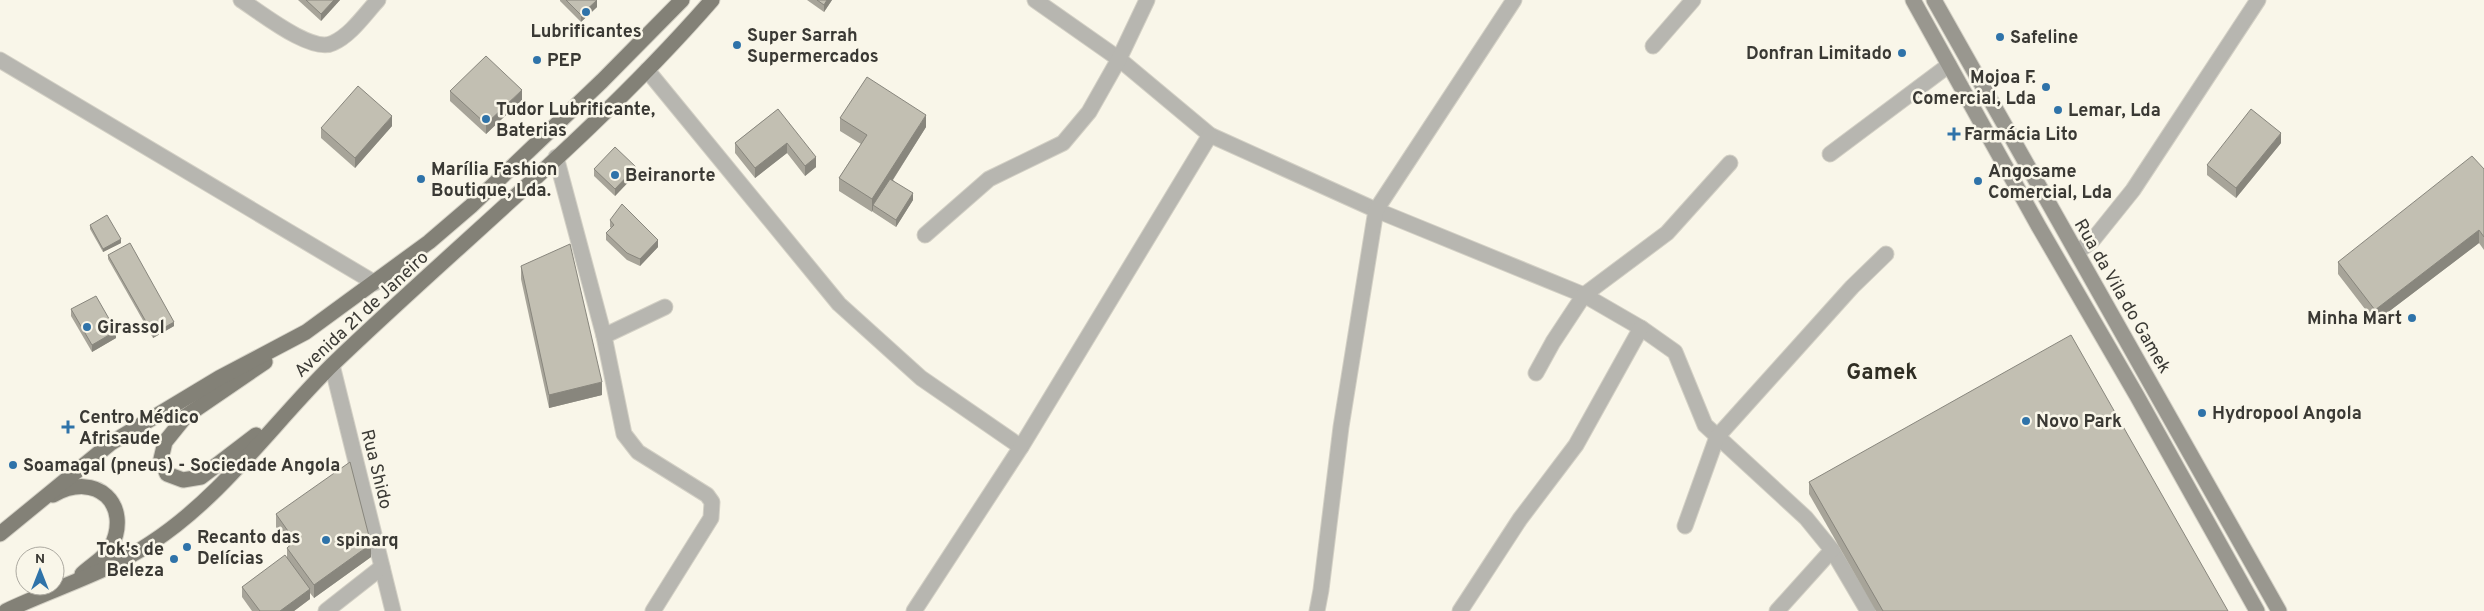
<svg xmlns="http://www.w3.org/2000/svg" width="2484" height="611" font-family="Overpass,sans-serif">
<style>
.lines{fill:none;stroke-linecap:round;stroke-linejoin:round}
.street-casing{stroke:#d3d0c5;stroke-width:17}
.secondary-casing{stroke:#d3d0c5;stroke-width:17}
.primary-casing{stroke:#d3d0c5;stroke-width:17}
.street{stroke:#b7b6b0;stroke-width:15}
.secondary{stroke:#99978f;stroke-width:15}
.primary{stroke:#838177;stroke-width:15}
.wall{fill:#a7a499}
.shaded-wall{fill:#88867d}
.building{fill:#c2bfb2;stroke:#88867d}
.poi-dot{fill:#2f73a9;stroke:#f9f6e9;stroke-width:2}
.labels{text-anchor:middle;stroke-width:5;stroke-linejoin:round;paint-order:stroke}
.poi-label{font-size:18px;font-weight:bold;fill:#3a3934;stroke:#f9f6e9;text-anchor:start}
.street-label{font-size:18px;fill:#3a3934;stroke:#f9f6e9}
.district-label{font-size:22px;font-weight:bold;fill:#302e24;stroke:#f9f6e9}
</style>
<rect width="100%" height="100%" fill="#f9f6e9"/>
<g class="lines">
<defs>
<g id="street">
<path d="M241 0C260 12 312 54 333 43 351 35 365 14 378 0"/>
<path d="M1035 0 1119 59 1210 135 1376 210 1584 295 1641 328 1675 352 1705 425 1806 518 1832 550 1868 611"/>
<path d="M1653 46 1693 0"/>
<path d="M0 60 375 283"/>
<path d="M647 70 839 304 921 378 1021 447"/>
<path d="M1830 154 1949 65"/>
<path d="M556 157 604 336 624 434 638 452 707 495 712 502 711 518 653 611"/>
<path d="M925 235 989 179 1063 143 1089 112 1119 59 1147 0"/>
<path d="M2077 252 2092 241 2133 190 2258 0"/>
<path d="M604 336 665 307"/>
<path d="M332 365 393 611"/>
<path d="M1536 373 1553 342 1584 295 1667 233 1730 163"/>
<path d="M1685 526 1717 437 1852 287 1886 254"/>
<path d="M326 611 382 567"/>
<path d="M914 611 1021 447 1210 135"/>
<path d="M1317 611 1321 590 1341 427 1376 210 1514 0"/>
<path d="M1460 611 1520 519 1576 445 1641 328"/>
<path d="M1777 611 1832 550"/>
</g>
<g id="secondary">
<path d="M1913 0 2039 227 2137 396 2257 611"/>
<path d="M1934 0 2279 611"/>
</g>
<g id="primary">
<path d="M256 435 201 477 183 480 167 474 161 459 165 442 186 416 265 362"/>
<path d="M53 495C97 470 132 505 111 547 106 557 90 566 82 574"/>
<path d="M0 534 111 443 219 378 306 332 429 242 471 206 602 81 682 0"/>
<path d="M6 611C54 588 107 573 151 543 223 496 273 423 333 364 459 243 597 132 712 0"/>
</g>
</defs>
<use href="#street" class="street-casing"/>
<use href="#secondary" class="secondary-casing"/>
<use href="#primary" class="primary-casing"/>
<use href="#street" class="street"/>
<use href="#secondary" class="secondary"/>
<use href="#primary" class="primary"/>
</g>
<g class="wall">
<path d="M298 0H340L321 21Z"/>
<path d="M560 0H596L597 7 581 22 560 1Z"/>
<path d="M807 0H832L824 12Z"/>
<path d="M450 91 522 100 486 134 450 101Z"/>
<path d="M778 109 816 167 805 176 787 153 755 178 735 153V143Z"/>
<path d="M840 118 926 127 893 180 913 200 896 227 873 212V210L872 212 839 191V178L861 144 840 131Z"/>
<path d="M392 126 355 168 321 138V128Z"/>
<path d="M2281 143 2236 198 2207 175V165Z"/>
<path d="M594 169 636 174 615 196 594 176Z"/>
<path d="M2484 169V250L2479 243 2375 322 2338 274V262Z"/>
<path d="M610 220 658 247 640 266 627 260 606 240V233L611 228 610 227Z"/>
<path d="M90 225 121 243 103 252 90 229Z"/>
<path d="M108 255 174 326 153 338 108 259Z"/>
<path d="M521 266 602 395 549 408 521 279Z"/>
<path d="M71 309 116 338 92 352 71 316Z"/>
<path d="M1809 482 2228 611H1876L1809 494Z"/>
<path d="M276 514 371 557 314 598 310 593V599L294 611H252L242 597V587L287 557V548L289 546 276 527Z"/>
</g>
<g class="shaded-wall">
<path d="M334 0H340L321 21V14Z"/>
<path d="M597 0V7L581 22V15Z"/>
<path d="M827 0H832L824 12V5Z"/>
<path d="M522 90V100L486 134V124Z"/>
<path d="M926 115V127L876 206 873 205V210L872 212V199Z"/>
<path d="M392 116V126L355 168V158Z"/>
<path d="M2281 133V143L2236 198V188Z"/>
<path d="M787 143V153L755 178V168Z"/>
<path d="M816 157V167L805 176V166Z"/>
<path d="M636 167V174L615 196V189Z"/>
<path d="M913 193V200L896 227V220Z"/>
<path d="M2479 230V243L2375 322V310Z"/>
<path d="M121 239V243L103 252V249Z"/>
<path d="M658 240V247L640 266V259Z"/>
<path d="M174 322V326L153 338V334Z"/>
<path d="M116 331V338L92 352V345Z"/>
<path d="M602 382V395L549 408V395Z"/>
<path d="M371 544V557L314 598V585Z"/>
<path d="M310 589V599L294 611H280Z"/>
</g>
<g class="building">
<path d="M306 0H334L321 14Z"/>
<path d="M566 0H597L581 15Z"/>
<path d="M817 0H827L824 5Z"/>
<path d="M486 56 522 90 486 124 450 91Z"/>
<path d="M867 77 926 115 872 199 839 178 867 135 840 118Z"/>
<path d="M358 86 392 116 355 158 321 128Z"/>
<path d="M778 109 816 157 805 166 787 143 755 168 735 143Z"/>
<path d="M2251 109 2281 133 2236 188 2207 165Z"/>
<path d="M615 147 636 167 615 189 594 169Z"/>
<path d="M2472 156 2484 169V237L2479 230 2375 310 2338 262Z"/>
<path d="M890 179 913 193 896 220 873 205Z"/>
<path d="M622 204 658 240 640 259 627 253 606 233 614 225 610 220Z"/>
<path d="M107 215 121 239 103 249 90 225Z"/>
<path d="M130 243 174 322 153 334 108 255Z"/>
<path d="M570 244 602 382 549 395 521 266Z"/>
<path d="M96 296 116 331 92 345 71 309Z"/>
<path d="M2071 335 2228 611H1883L1809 482Z"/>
<path d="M350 462 371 544 314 585 287 548 295 541 276 514Z"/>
<path d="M285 555 310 589 280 611H260L242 587Z"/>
</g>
<g class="poi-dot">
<circle cx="586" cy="12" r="5"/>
<circle cx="2000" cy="37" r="5"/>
<circle cx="737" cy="45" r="5"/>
<circle cx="1902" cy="53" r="5"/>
<circle cx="537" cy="60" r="5"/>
<circle cx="2046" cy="87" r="5"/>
<circle cx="2058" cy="110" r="5"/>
<circle cx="486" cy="119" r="5"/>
<path d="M1951.5 126.5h5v5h5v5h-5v5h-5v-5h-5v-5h5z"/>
<circle cx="615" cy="175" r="5"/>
<circle cx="421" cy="179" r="5"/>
<circle cx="1978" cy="181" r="5"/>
<circle cx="2412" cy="318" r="5"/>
<circle cx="87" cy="327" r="5"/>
<circle cx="2202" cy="413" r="5"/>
<circle cx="2026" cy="421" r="5"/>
<path d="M65.5 419.5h5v5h5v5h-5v5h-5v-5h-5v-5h5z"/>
<circle cx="13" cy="465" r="5"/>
<circle cx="326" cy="540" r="5"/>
<circle cx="187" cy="547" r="5"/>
<circle cx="174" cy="559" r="5"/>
</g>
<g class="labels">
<g class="poi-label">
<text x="586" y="37" text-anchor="middle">Lubrificantes</text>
<text x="747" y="41">Super Sarrah<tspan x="747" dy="21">Supermercados</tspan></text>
<text x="2010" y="43">Safeline</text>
<text x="1892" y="59" text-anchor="end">Donfran Limitado</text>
<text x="547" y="66">PEP</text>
<text x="2036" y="83" text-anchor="end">Mojoa F.<tspan x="2036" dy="21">Comercial, Lda</tspan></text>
<text x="496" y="115">Tudor Lubrificante,<tspan x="496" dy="21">Baterias</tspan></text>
<text x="2068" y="116">Lemar, Lda</text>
<text x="1964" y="140">Farmácia Lito</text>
<text x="431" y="175">Marília Fashion<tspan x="431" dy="21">Boutique, Lda.</tspan></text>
<text x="1988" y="177">Angosame<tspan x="1988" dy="21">Comercial, Lda</tspan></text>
<text x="625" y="181">Beiranorte</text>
<text x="2402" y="324" text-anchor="end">Minha Mart</text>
<text x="97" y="333">Girassol</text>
<text x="2212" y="419">Hydropool Angola</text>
<text x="79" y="423">Centro Médico<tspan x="79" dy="21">Afrisaude</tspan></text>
<text x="2036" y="427">Novo Park</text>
<text x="23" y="471">Soamagal (pneus) - Sociedade Angola</text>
<text x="197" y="543">Recanto das<tspan x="197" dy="21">Delícias</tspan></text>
<text x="336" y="546">spinarq</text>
<text x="164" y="555" text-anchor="end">Tok's de<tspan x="164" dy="21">Beleza</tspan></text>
</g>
<g class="street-label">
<text transform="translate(2123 296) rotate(60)" y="6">Rua da Vila do Gamek</text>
<text transform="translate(361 314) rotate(-43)" y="6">Avenida 21 de Janeiro</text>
<text transform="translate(377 469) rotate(76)" y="6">Rua Shido</text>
</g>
<g class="district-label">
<text x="1882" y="379">Gamek</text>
</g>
</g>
<g transform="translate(40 571)"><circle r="24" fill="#f9f6e9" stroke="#adaaa1"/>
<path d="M0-4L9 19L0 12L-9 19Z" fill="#2f73a9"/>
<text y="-8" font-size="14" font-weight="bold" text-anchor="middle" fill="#3a3934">N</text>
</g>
</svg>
